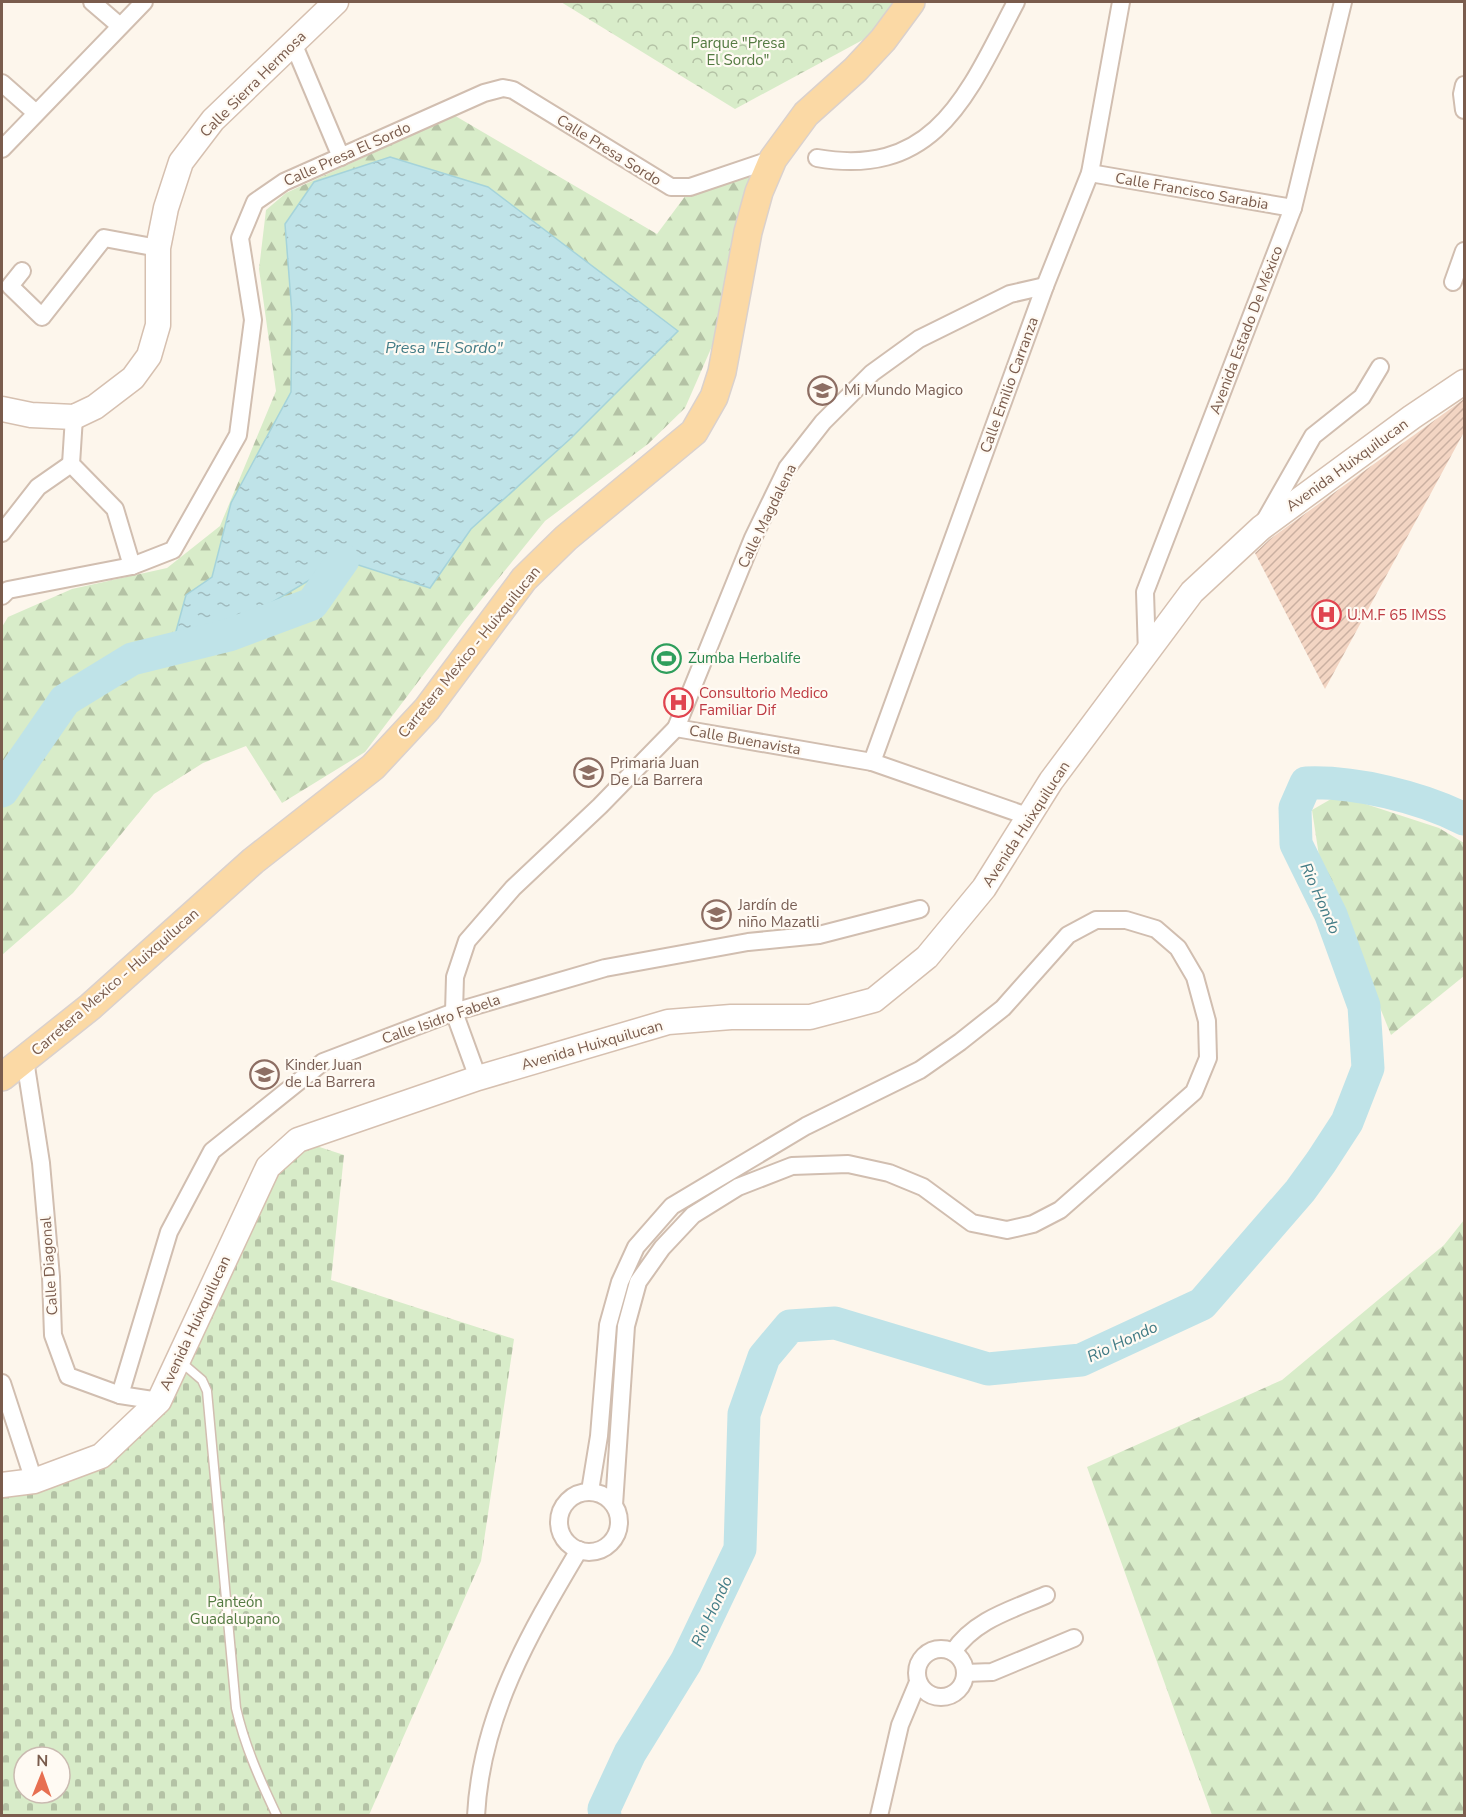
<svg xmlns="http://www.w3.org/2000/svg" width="1466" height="1817" font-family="'Nunito Sans',sans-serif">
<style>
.forest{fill:url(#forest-firs)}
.cemetery{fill:url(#cemetery-stones);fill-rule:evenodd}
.park{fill:url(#park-crowns)}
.water{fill:url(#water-ripples);stroke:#a5d3da;stroke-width:1.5}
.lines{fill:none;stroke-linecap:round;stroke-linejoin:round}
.river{stroke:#bfe3e8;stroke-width:33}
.building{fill:url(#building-hatch)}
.lane-casing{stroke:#d1beb0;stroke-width:11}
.street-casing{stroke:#d1beb0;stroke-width:20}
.secondary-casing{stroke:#d6c0b0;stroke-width:27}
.primary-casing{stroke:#dad1cd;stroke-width:30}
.lane{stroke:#fff;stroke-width:8}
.street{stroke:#fff;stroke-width:16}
.secondary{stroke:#fff;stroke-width:24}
.primary{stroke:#fbd9a5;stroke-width:27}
.labels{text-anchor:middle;stroke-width:4.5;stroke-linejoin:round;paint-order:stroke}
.park-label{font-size:15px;fill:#537a41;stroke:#fffaf3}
.street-label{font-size:15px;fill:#7a5c4d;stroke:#fffaf3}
.education-label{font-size:15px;fill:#785e54;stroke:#fffaf3;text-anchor:start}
.health-label{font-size:15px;fill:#be3a42;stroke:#fffaf3;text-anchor:start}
.leisure-label{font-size:15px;fill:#27864d;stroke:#fffaf3;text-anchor:start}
.water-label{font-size:16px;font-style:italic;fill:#437c86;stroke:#fffaf3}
</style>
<defs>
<pattern id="forest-firs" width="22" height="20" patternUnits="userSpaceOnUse" patternTransform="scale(1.5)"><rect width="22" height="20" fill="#d8ecc9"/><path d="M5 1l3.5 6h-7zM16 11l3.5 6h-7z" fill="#b4c2a5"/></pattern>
<pattern id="cemetery-stones" width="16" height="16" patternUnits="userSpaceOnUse" patternTransform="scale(1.5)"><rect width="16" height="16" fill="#d8ecc9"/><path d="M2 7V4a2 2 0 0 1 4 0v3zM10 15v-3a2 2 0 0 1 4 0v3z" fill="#b4c2a5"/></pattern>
<pattern id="park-crowns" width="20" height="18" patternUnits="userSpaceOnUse" patternTransform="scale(1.5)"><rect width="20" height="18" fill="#d8ecc9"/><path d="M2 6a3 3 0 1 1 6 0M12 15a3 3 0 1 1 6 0" fill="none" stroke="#b4c2a5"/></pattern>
<pattern id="water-ripples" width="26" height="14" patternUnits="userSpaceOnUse" patternTransform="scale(1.5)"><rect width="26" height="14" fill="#bfe3e8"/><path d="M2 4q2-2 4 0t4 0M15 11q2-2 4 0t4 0" fill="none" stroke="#a0bbbe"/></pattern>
<pattern id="building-hatch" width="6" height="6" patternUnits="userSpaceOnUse" patternTransform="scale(1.5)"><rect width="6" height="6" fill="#f3d5c3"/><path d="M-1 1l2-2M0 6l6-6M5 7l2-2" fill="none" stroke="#cab0a1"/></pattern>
</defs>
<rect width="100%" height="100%" fill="#fdf6ec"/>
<g class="forest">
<path d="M452 114 657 234 686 195 751 176 732 245 713 344 685 408 648 444 545 521 464 621 365 752 282 803 246 746 203 763 154 794 73 893 2 955V627L8 617 72 589 167 568 220 526 276 391 259 269 266 210 286 193 386 147Z"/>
<path d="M1338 795 1439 828 1464 843V976L1391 1035 1319 856 1312 810Z"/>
<path d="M1464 1220V1815H1212L1087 1467 1282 1380 1444 1245Z"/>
</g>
<path class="cemetery" d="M298 1140 344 1155 331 1280 514 1339 481 1561 369 1815H2V1485L101 1456 159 1401 268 1167ZM24 1757H60V1793H24Z"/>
<path class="park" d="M561 2H901L881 30 735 109Z"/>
<path class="water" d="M390 157 488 187 678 331 570 439 471 529 430 588 343 560 256 612 175 635 186 595 212 577 231 503 291 392 292 314 285 224 314 182Z"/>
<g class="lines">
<g class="river">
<path d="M2 791 65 700 132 659 229 635 312 604 343 560"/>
<path d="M605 1816 604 1809 630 1753 686 1662 740 1549 744 1414 764 1357 790 1326 835 1323 988 1369 1081 1360 1202 1304 1300 1191 1321 1162 1347 1122 1368 1068 1364 1006 1331 915 1296 844 1295 808 1306 783C1354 781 1421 797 1464 819"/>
</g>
</g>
<path class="building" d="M1464 399V432L1325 689 1255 553 1270 539Z"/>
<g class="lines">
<defs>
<path id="lane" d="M181 1362 202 1380 207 1391 236 1708C245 1747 260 1780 277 1816"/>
<g id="street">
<path d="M92 2 120 26"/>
<path d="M293 43 341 157"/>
<path d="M2 83 36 113"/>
<path d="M1464 85 1462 94 1464 110"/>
<path d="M2 149 144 2"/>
<path d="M817 158C937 179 969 91 1016 2"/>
<path d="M1090 173 1293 208"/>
<path d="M22 271 10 286 42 317 104 238 158 248"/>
<path d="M1453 282 1464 251"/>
<path d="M74 417 71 464 115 509 132 566"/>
<path d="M1264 522 1313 436 1362 397 1380 367"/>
<path d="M2 533 38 487 71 464"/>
<path d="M2 596 8 590 132 566 173 550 238 435 253 320 240 238 255 202 284 182 484 93 503 88 513 90 671 187H690L773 159"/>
<path d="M1147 654 1145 592 1293 208 1343 2"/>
<path d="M676 728 872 762 1030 817"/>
<path d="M872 762 1045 286 1090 173 1121 2"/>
<path d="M25 1060 41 1163 51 1277 53 1335 68 1376 120 1395 159 1401"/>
<path d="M478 1078 454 1012 455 977 467 941 513 888 600 806 676 728 753 538 787 468 823 422 872 373 919 339 1010 294 1045 286"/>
<path d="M2 1383 34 1481"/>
<path d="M120 1395 169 1232 212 1151 323 1062 454 1012 605 968 748 942 819 935 920 909"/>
<path d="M590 1491 599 1436 608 1325 620 1282 636 1247 672 1206 806 1126 920 1070 960 1042 1003 1008 1068 935 1096 920H1126L1156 929 1178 948 1195 977 1207 1021 1208 1058 1194 1092 1060 1210 1033 1224 1007 1230 972 1223 923 1187 889 1173 848 1164 792 1166 738 1187 693 1215 662 1248 638 1282 626 1326 614 1505"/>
<circle cx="589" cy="1522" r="30"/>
<circle cx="941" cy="1673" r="24"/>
<path d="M953 1652C974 1620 1011 1610 1046 1595"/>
<path d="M965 1673 992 1672 1074 1638"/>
<path d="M476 1816C481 1716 529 1634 579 1550"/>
<path d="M879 1816 900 1725 918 1682"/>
</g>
<g id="secondary">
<path d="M2 409 31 415 74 417 95 407 133 378 149 356 158 325V248L166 208 181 162 213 120 336 2"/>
<path d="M2 1485 34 1481 101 1456 159 1401 268 1167 298 1140 478 1078 668 1022 731 1017H810L874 1000 927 957 984 888 1051 781 1192 592 1261 528 1412 417 1464 382"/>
</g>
<path id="primary" d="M2 1077 90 1007 253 861 373 767 427 709 524 579 566 538 694 432 714 397 722 372 748 232 759 192 773 159 806 114 855 70 883 40 911 2"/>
</defs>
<use href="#lane" class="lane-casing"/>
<use href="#street" class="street-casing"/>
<use href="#secondary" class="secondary-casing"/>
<use href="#primary" class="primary-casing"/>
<use href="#lane" class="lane"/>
<use href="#street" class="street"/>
<use href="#secondary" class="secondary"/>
<use href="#primary" class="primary"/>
</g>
<defs>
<symbol id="school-ring" viewBox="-11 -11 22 22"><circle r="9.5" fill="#fffaf3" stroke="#8d6e63" stroke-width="1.5"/><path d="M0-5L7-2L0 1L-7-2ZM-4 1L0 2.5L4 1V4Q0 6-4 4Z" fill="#8d6e63"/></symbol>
<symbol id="hospital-ring" viewBox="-11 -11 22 22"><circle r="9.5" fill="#fffaf3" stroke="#e0444e" stroke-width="1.5"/><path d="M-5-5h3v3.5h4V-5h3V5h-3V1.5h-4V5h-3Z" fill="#e0444e"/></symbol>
<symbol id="stadium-ring" viewBox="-11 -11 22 22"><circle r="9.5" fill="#fffaf3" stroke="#2e9e5b" stroke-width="1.5"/><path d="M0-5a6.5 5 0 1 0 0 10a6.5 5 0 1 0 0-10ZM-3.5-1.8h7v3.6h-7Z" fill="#2e9e5b"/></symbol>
</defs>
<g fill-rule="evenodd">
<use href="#school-ring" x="806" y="374" width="33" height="33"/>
<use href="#hospital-ring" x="1310" y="598" width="33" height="33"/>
<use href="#stadium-ring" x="650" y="642" width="33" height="33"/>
<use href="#hospital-ring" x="662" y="686" width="33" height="33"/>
<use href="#school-ring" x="572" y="756" width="33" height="33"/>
<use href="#school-ring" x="700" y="898" width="33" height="33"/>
<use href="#school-ring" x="248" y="1058" width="33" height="33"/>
</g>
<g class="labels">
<g class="park-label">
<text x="738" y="48">Parque "Presa<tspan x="738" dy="17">El Sordo"</tspan></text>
<text x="235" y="1607">Panteón<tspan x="235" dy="17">Guadalupano</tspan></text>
</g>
<g class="street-label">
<text transform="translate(253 84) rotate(-45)" y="5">Calle Sierra Hermosa</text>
<text transform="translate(609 150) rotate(32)" y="5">Calle Presa Sordo</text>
<text transform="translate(347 154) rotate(-24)" y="5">Calle Presa El Sordo</text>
<text transform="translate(1192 191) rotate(10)" y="5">Calle Francisco Sarabia</text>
<text transform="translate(1246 330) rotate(-69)" y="5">Avenida Estado De México</text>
<text transform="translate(1009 385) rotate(-70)" y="5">Calle Emilio Carranza</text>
<text transform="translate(1347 465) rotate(-36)" y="5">Avenida Huixquilucan</text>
<text transform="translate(767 516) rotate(-64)" y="5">Calle Magdalena</text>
<text transform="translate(469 652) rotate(-51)" y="5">Carretera Mexico - Huixquilucan</text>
<text transform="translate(745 740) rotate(10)" y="5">Calle Buenavista</text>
<text transform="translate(1026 824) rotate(-57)" y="5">Avenida Huixquilucan</text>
<text transform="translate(115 982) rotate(-41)" y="5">Carretera Mexico - Huixquilucan</text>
<text transform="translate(441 1019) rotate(-19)" y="5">Calle Isidro Fabela</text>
<text transform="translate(592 1045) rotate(-16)" y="5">Avenida Huixquilucan</text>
<text transform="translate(49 1266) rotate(-94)" y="5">Calle Diagonal</text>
<text transform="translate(195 1323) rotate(-65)" y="5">Avenida Huixquilucan</text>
</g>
<g class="education-label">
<text x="844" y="395">Mi Mundo Magico</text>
<text x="610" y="768">Primaria Juan<tspan x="610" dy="17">De La Barrera</tspan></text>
<text x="738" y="910">Jardín de<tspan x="738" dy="17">niño Mazatli</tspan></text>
<text x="285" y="1070">Kinder Juan<tspan x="285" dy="17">de La Barrera</tspan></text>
</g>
<g class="health-label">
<text x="1347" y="620">U.M.F 65 IMSS</text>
<text x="699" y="698">Consultorio Medico<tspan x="699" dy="17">Familiar Dif</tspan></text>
</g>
<g class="leisure-label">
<text x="688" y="663">Zumba Herbalife</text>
</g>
<g class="water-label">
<text x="444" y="353">Presa "El Sordo"</text>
<text transform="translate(1321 898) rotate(66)" y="6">Rio Hondo</text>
<text transform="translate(1122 1341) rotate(-25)" y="6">Rio Hondo</text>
<text transform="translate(711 1611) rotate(-65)" y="6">Rio Hondo</text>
</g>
</g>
<rect width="1466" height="1817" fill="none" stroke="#7a5c4d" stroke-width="6"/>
<g transform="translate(42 1775) rotate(1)"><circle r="28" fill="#fffaf3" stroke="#cabbb1" stroke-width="1.5"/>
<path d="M0-4.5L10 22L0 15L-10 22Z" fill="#e76f51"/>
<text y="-9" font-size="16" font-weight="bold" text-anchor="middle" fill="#7a5c4d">N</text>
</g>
</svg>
